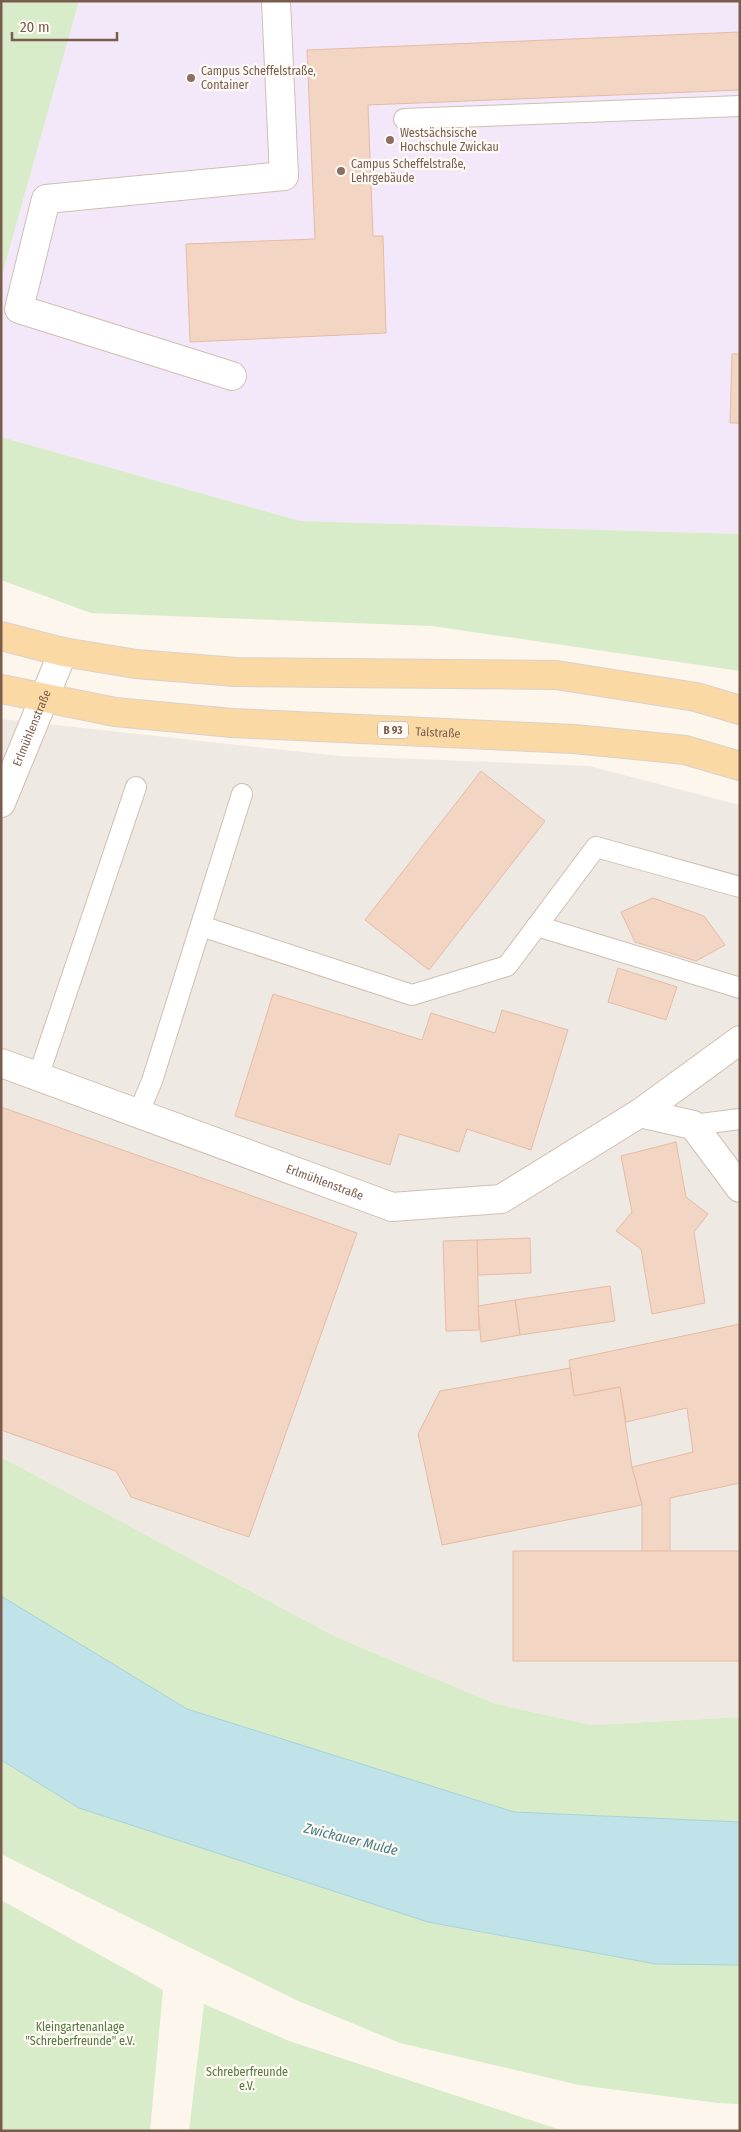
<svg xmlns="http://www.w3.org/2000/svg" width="741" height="2132" font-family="'Fira Sans Condensed',sans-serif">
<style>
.industrial{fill:#efe9e4}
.education{fill:#f3e8fa}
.green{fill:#d8ecc9}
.water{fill:#bfe3e8;stroke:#a5d3da}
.building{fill:#f3d5c3;stroke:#e6bba3}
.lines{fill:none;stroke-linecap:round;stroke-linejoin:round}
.service-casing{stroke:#d1beb0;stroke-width:22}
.minor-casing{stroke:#d1beb0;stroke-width:30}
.primary-casing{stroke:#dad1cd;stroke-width:30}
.service{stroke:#fff;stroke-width:20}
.minor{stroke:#fff;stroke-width:28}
.primary{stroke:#fbd9a5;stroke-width:28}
.education-dot{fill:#8d6e63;stroke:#fffaf3;stroke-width:2}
.labels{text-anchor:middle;stroke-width:4.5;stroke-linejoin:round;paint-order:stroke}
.shield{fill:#fffaf3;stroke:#a28b7f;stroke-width:1}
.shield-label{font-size:11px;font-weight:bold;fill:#7a5c4d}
.education-label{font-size:12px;fill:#785e54;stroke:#fffaf3;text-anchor:start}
.street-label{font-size:12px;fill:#7a5c4d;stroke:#fffaf3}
.park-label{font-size:12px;fill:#537a41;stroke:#fffaf3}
.water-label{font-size:14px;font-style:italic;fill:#437c86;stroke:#fffaf3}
</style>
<rect width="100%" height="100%" fill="#fdf6ec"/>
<path class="industrial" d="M1 719 339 756 589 766 740 805V1717L592 1725 496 1704 336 1637 1 1457Z"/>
<path class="education" d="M79 1H740V534L300 521 1 437V279Z"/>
<g class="green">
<path d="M1 1H79L1 279Z"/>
<path d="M1 437 300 521 740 534V671L432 626 91 613 1 580Z"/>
<path d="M1 1457 336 1637 496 1704 592 1725 740 1717V1822L514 1812 187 1709 1 1596Z"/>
<path d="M1 1760 79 1808 428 1922 656 1964 740 1965V2104L718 2103 579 2085 400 2043 296 2000 1 1854Z"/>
<path d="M1 1900 163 1990 150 2131H1Z"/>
<path d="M204 2004 289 2041 564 2131H189Z"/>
</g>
<path class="water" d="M1 1596 187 1709 514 1812 740 1822V1965L656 1964 428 1922 79 1808 1 1760Z"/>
<g class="building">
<path d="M740 32V90L368 105 373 236H383L386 333 190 342 186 244 315 239 307 50Z"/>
<path d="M732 354H740V423H730Z"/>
<path d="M481 771 545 821 429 970 365 920Z"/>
<path d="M653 898 704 916 725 945 696 961 635 942 621 912Z"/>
<path d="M618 968 677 987 666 1020 608 1002Z"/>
<path d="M273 994 422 1040 431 1013 495 1033 502 1010 568 1030 531 1150 467 1129 459 1152 399 1134 390 1165 235 1116Z"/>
<path d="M1 1107 357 1233 249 1537 131 1497 116 1471 1 1430Z"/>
<path d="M676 1142 686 1197 708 1214 694 1232 705 1303 652 1314 641 1249 616 1231 632 1212 621 1156Z"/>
<path d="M530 1238 531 1273 478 1275 477 1240Z"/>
<path d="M477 1240 479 1330 446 1331 443 1241Z"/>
<path d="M610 1286 615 1321 520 1335 515 1300Z"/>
<path d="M515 1300 520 1335 481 1342 478 1306Z"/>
<path d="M740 1324V1483L670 1498V1552L642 1551V1505L632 1467 693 1452 687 1408 626 1422 620 1387 574 1396 569 1360Z"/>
<path d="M570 1368 574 1396 620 1387 632 1467 642 1505 442 1545 418 1434 440 1391Z"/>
<rect x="513" y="1551" width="227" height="110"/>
</g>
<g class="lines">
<defs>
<g id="service">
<path d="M404 119 740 106"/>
<path d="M201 926 412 995 507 966 596 847 740 887"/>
<path d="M537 926 740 988"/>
<path d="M38 1077 136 787"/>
<path d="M138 1114 152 1081 242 794"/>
<path d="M693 1125 740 1119"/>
</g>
<g id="minor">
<path d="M232 376 19 309 46 199 284 176 276 1"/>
<path id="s1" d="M1 803 63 652"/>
<path id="s2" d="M1 1063 392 1207 501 1199 640 1113 693 1125 740 1188"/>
<path d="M640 1113 740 1040"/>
</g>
<g id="primary">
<path d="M1 636 63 652 136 664 236 672 556 675 696 697 740 710"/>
<path id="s3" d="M1 689 115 712 232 723 574 739 685 750 740 766"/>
</g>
</defs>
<use href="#service" class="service-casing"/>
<use href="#minor" class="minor-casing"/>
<use href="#primary" class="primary-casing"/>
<use href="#service" class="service"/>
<use href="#minor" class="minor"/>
<use href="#primary" class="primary"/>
</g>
<g class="education-dot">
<circle cx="191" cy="78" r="5"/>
<circle cx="390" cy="140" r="5"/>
<circle cx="341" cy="171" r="5"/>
</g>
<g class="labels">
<rect class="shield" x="378" y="721.5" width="30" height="17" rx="4"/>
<g class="shield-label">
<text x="393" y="734">B 93</text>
</g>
<g class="education-label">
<text x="201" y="75">Campus Scheffelstraße,<tspan x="201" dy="14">Container</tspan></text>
<text x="400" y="137">Westsächsische<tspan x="400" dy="14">Hochschule Zwickau</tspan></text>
<text x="351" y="168">Campus Scheffelstraße,<tspan x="351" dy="14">Lehrgebäude</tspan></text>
</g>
<g class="street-label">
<text dy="4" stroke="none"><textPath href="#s1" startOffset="81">Erlmühlenstraße</textPath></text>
<text dy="4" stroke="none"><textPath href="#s3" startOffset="440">Talstraße</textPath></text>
<text dy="4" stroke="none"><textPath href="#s2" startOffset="345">Erlmühlenstraße</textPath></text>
</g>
<g class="park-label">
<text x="80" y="2031">Kleingartenanlage<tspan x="80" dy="14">"Schreberfreunde" e.V.</tspan></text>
<text x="247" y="2076">Schreberfreunde<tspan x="247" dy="14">e.V.</tspan></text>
</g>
<g class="water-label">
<text transform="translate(351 1839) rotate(14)" y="5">Zwickauer Mulde</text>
</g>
</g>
<rect width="741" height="2132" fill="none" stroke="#7a5c4d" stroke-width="5"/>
<path d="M12 32v8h105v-8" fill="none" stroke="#7a5c4d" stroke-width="2.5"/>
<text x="20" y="32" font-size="15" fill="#7a5c4d" stroke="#fffaf3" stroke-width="4" paint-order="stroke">20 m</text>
</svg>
